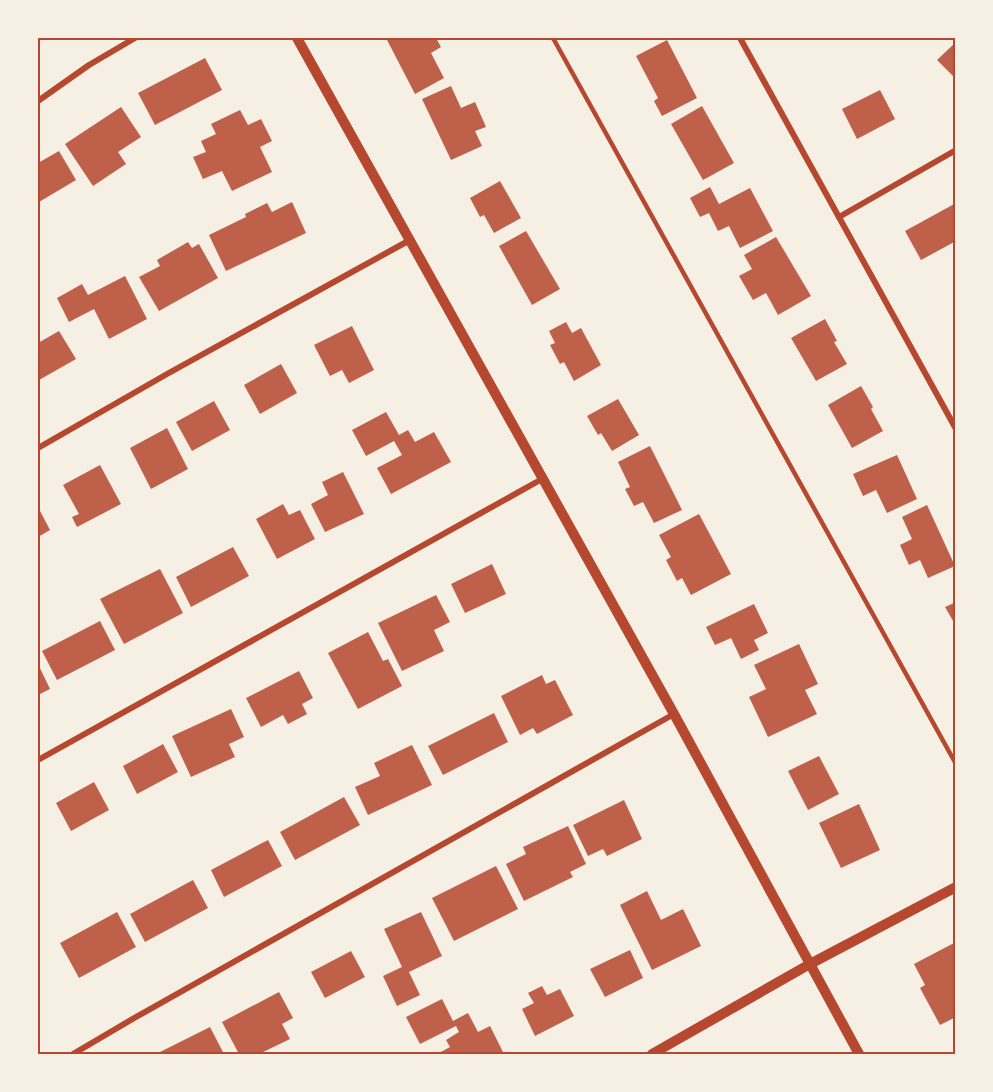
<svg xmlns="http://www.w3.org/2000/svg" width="993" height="1092" font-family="'Times New Roman',serif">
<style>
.building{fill:#bf614a}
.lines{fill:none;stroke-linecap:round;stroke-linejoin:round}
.service{stroke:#b5482f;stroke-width:4.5}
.minor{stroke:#b5482f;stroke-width:6}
.tertiary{stroke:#b5482f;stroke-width:10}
.neatline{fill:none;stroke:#b5482f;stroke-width:2}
</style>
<rect width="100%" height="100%" fill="#f6efe4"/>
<g class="building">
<path d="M386 38H436L441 47 431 53 444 78 415 94Z"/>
<path d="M667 40 697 98 662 116 654 101 658 98 636 56Z"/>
<path d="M956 42V79L937 60Z"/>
<path d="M205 58 222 90 155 125 138 93Z"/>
<path d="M451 86 461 108 475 102 486 127 475 131 482 146 451 160 422 99Z"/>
<path d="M880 90 895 119 857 139 842 109Z"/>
<path d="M702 106 734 163 703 180 671 124Z"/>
<path d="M121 107 141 137 118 152 126 164 93 186 65 144Z"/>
<path d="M240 110 248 125 261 119 272 141 260 147 272 172 232 191 222 171 203 179 193 157 206 152 201 141 216 134 211 124Z"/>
<path d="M59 151 76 180 39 202 38 163Z"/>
<path d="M500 181 521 218 494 233 484 215 480 217 470 198Z"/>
<path d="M710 187 719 204 750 188 773 231 740 248 729 226 718 231 709 213 700 217 690 198Z"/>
<path d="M292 202 306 233 226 271 209 235 246 217 245 214 267 203 272 212Z"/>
<path d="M956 203V241L921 260 905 231Z"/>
<path d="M526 231 560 289 532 305 499 246Z"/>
<path d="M776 237 811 296 778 315 766 293 753 300 739 276 752 269 744 255Z"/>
<path d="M188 242 192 248 199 244 218 278 159 311 139 277 160 266 157 260Z"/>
<path d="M125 276 147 319 109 339 94 309 69 322 57 298 82 284 88 295Z"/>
<path d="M825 319 837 341 834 342 847 364 816 381 791 338Z"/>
<path d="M566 322 572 333 581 328 601 365 574 381 564 362 560 364 550 345 555 343 549 331Z"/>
<path d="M352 326 374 370 349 383 342 370 330 376 314 345Z"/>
<path d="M59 331 76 359 39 380 38 343Z"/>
<path d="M281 364 297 393 260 414 244 385Z"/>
<path d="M861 386 873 407 871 409 883 431 852 448 828 405Z"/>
<path d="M618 399 639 435 612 451 601 433 598 435 587 416Z"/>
<path d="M214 401 230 430 192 451 176 422Z"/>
<path d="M386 412 399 435 408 430 415 442 434 432 451 462 391 494 377 468 402 455 394 441 366 456 352 430Z"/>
<path d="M167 428 188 469 151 489 130 448Z"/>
<path d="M650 446 682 510 654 523 643 502 634 506 625 489 630 487 618 462Z"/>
<path d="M897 455 917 499 887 513 876 490 863 496 853 474Z"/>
<path d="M100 465 121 504 77 527 72 517 79 514 63 485Z"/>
<path d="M343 472 364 514 325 532 311 504 328 495 322 482Z"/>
<path d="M283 504 289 515 300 510 315 539 277 559 256 519Z"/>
<path d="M927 505 955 566 928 578 920 560 909 565 900 545 912 539 902 517Z"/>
<path d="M38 507 50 530 38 537Z"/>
<path d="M699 514 731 574 691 595 682 578 677 581 666 560 671 557 659 535Z"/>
<path d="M233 547 249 576 191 607 176 577Z"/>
<path d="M492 564 506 594 465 613 451 584Z"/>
<path d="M160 569 183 613 124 644 100 599Z"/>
<path d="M436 595 450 622 434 630 444 651 402 671 378 623Z"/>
<path d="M956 602V626L945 607Z"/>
<path d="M754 604 768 633 754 640 759 650 741 659 731 638 715 645 706 627Z"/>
<path d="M100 621 115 650 57 680 42 651Z"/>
<path d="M368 632 383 661 388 659 402 686 358 709 328 653Z"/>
<path d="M799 644 818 684 805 690 817 714 768 737 749 697 766 689 754 665Z"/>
<path d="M38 664 50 689 38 695Z"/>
<path d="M299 671 313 698 302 704 307 714 288 724 283 715 261 727 246 698Z"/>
<path d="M542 675 546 684 555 680 573 715 537 734 533 728 520 735 501 696Z"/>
<path d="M231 709 244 737 229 744 235 757 191 777 172 736Z"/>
<path d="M494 713 508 742 443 775 428 746Z"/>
<path d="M163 744 178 772 137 794 123 766Z"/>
<path d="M412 745 432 785 368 815 355 787 380 776 374 763Z"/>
<path d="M819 756 839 794 808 810 788 771Z"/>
<path d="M94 782 109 810 71 831 56 803Z"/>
<path d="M344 797 360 825 295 860 280 832Z"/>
<path d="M624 800 642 839 607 856 603 849 588 856 573 825Z"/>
<path d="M859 804 880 850 841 868 819 823Z"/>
<path d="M568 826 586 864 570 872 573 877 524 901 506 864 526 854 523 847Z"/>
<path d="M268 840 282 866 224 897 211 870Z"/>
<path d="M496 866 518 909 454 941 432 898Z"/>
<path d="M193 880 208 908 145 942 130 914Z"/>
<path d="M647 891 661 920 683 909 701 946 652 970 620 905Z"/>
<path d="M117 912 136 947 79 978 60 943Z"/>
<path d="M421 912 442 956 409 972 420 995 397 1006 383 976 402 967 384 929Z"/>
<path d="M954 943 956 947V1017L940 1025 920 988 925 985 914 964Z"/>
<path d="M630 950 643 978 605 997 590 969Z"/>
<path d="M351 951 365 977 325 998 311 972Z"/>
<path d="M542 986 547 995 560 989 574 1016 535 1036 522 1009 534 1003 528 993Z"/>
<path d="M279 992 293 1018 282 1024 290 1039 259 1054H239L222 1022Z"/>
<path d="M442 999 453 1021 468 1013 478 1032 490 1026 504 1054H437L450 1047 446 1040 459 1032 456 1026 420 1044 406 1017Z"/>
<path d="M210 1027 224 1054H156Z"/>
</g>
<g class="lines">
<path class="service" d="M553 38 956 764"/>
<g class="minor">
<path d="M740 38 956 429"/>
<path d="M38 101 89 65 135 38"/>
<path d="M839 217 956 150"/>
<path d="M38 448 167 374 410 240"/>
<path d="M38 760 542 479"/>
<path d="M73 1054 136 1017 674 714"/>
</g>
<g class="tertiary">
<path d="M297 38 674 714 859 1054"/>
<path d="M652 1054 810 964 956 887"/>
</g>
</g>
<rect width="993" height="1092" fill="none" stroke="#f6efe4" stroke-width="78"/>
<rect x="39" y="39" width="915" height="1014" class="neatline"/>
</svg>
